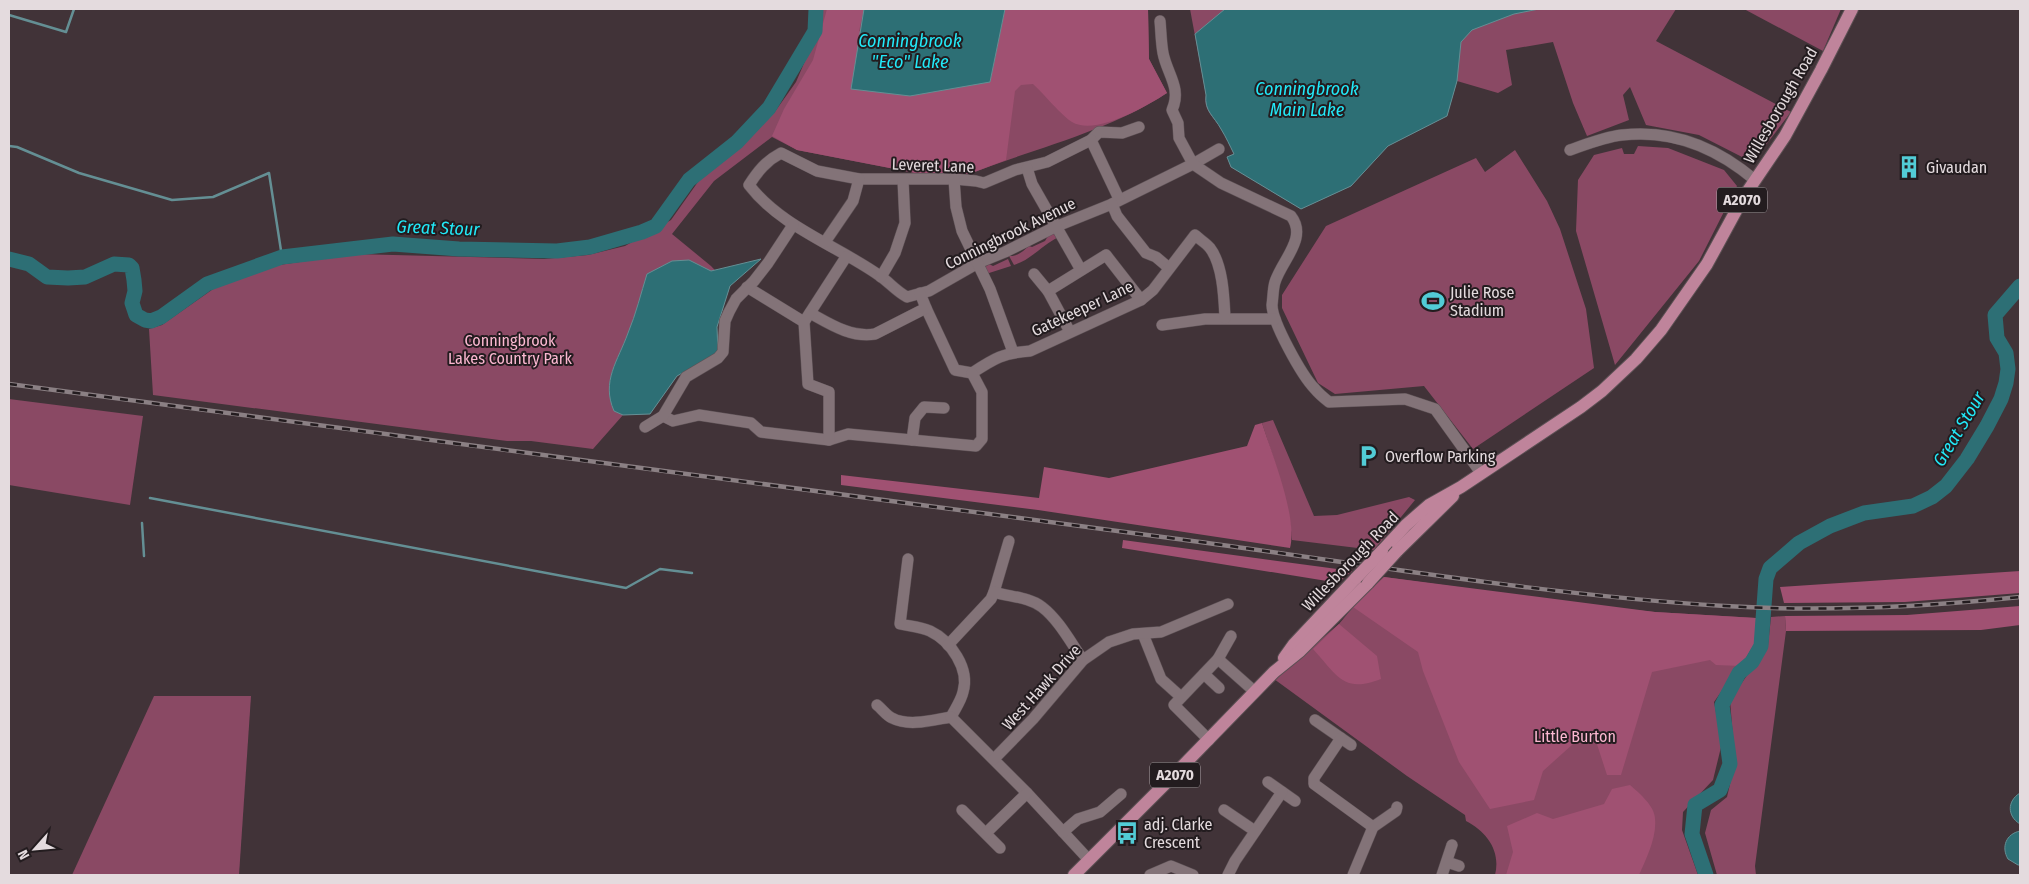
<svg xmlns="http://www.w3.org/2000/svg" width="2029" height="884" font-family="'Fira Sans Condensed',sans-serif">
<style>
.green{fill:#8a4964}
.forest{fill:#a05172}
.water{fill:#2d6f75;stroke:#648f94}
.lines{fill:none;stroke-linecap:round;stroke-linejoin:round}
.stream{stroke:#648f94;stroke-width:2.5}
.river{stroke:#2d6f75;stroke-width:15}
.minor-casing{stroke:#5c5054;stroke-width:12}
.major-casing{stroke:#5c5054;stroke-width:14}
.minor{stroke:#837378;stroke-width:11}
.major{stroke:#bf849b;stroke-width:12}
.rail-casing{stroke:#8b8084;stroke-width:4.5}
.rail{stroke:#231c1f;stroke-width:2.5;stroke-dasharray:8;stroke-linecap:butt}
.major-bridge-casing{stroke:#5c5054;stroke-width:14;stroke-linecap:butt}
.major-bridge{stroke:#bf849b;stroke-width:12}
.labels{text-anchor:middle;stroke-width:4;stroke-linejoin:round;paint-order:stroke}
.shield{fill:#231c1f;stroke:#aaa2a5;stroke-width:1}
.shield-label{font-size:15px;font-weight:bold;fill:#e4dbde}
.street-label{font-size:16px;fill:#e4dbde;stroke:#231c1f}
.poi-label{font-size:16px;fill:#e4dbde;stroke:#231c1f;text-anchor:start}
.park-label{font-size:16px;fill:#fcb8d1;stroke:#231c1f}
.water-label{font-size:18px;font-style:italic;fill:#22e9f8;stroke:#231c1f}
</style>
<rect width="100%" height="100%" fill="#413338"/>
<g class="green">
<path d="M822 9H1148L1149 59 1167 93C1106 133 1031 149 964 176L954 172 931 176 797 150 772 137 714 181 672 234 711 266 730 286 717 327 718 353 677 376 650 414 623 415 593 449 531 441H507L153 395 149 329 162 325 216 287 272 266 355 254 544 259 588 255 625 246 671 220 705 172 774 113 796 82 814 40Z"/>
<path d="M1190 9H1676L1656 41 1791 112 1756 158 1746 159 1699 135 1646 125 1630 87 1623 95 1629 120 1587 136 1573 103 1553 42 1506 50 1512 85 1498 93 1457 81 1447 116 1388 146 1351 186 1301 209 1231 167 1227 157 1234 154C1230 146 1226 137 1221 129 1214 116 1203 111 1206 95Z"/>
<path d="M1744 9H1841L1823 51Z"/>
<path d="M1638 146 1668 148 1724 170 1737 186 1699 261 1615 365 1576 231 1578 180 1594 155 1622 148 1624 154H1634Z"/>
<path d="M1515 150 1547 201 1560 229 1586 309 1594 368 1473 449 1424 386 1335 394 1318 383 1282 308V295L1326 226 1476 158 1485 172Z"/>
<path d="M1054 233 1059 237C1043 244 1031 260 1014 265L1009 256C1018 257 1024 250 1029 246L1032 247 1045 241 1048 236Z"/>
<path d="M1008 259 1011 266 986 274 984 268 989 264 993 266Z"/>
<path d="M9 399 143 416 130 505 9 485Z"/>
<path d="M1273 420 1314 516 1337 515 1409 497 1415 500 1374 550 1292 540C1289 500 1274 461 1262 423Z"/>
<path d="M1384 577 1587 605 1655 612 1756 618 1755 643 1714 702 1722 743 1713 780 1683 812 1682 830 1698 875H1495C1501 851 1487 832 1466 821L1465 815 1407 776 1274 679 1339 624 1353 607Z"/>
<path d="M1785 616 1786 631 1755 866 1756 875H1717L1705 833 1711 810 1727 797 1735 763 1730 700 1768 645 1771 617Z"/>
<path d="M154 696H251L239 875H72Z"/>
</g>
<g class="forest">
<path d="M827 9H864L859 31 990 82 1005 9H1148L1149 59 1167 93C1147 106 1096 136 1072 122 1063 117 1042 92 1033 84L1021 85 1015 91 1006 160 964 176 954 172 931 176 797 150 772 136 784 109 813 60Z"/>
<path d="M1262 423C1272 454 1298 518 1290 548L1038 510 841 485V475L1039 498 1044 467 1109 478 1247 446 1255 425Z"/>
<path d="M1123 540 1352 571 1339 582H1333L1122 548Z"/>
<path d="M2020 571V593L1905 602 1784 603 1780 587Z"/>
<path d="M1384 577 1655 612 1756 618 1755 643 1741 666 1716 665 1710 660 1652 672 1621 775H1607L1594 735 1573 744 1543 771 1534 800 1490 809 1459 762 1423 671 1418 652 1353 607Z"/>
<path d="M2020 606V625L1981 630 1786 631 1785 616 1907 615Z"/>
<path d="M1339 624 1377 656 1381 679C1343 694 1337 675 1313 649Z"/>
<path d="M1630 785C1639 793 1655 806 1655 819 1657 837 1646 859 1639 875H1506L1513 852 1507 826 1537 813 1553 819 1604 804 1612 789Z"/>
</g>
<g class="water">
<path d="M864 9H1005L990 82 910 96 851 89Z"/>
<path d="M1225 9H1539L1514 14 1472 30 1461 42 1457 81 1447 116 1388 146 1351 186 1301 209 1231 167 1227 157 1234 154C1230 146 1226 137 1221 129 1214 116 1204 111 1206 95L1195 34Z"/>
<path d="M761 259 730 286 717 327 718 353 677 376 650 414 623 415 614 411C601 381 618 361 628 333 636 314 641 293 647 274L672 261 689 260 711 271Z"/>
<path d="M2020 793V824C2007 816 2007 801 2020 793Z"/>
<path d="M2020 831V865H2018L2008 859C2001 847 2006 834 2020 831Z"/>
</g>
<g class="lines">
<g class="stream">
<path d="M9 15 66 32 74 9"/>
<path d="M9 146 17 147 79 173 172 200 213 197 269 173 282 257"/>
<path d="M150 498 626 588 660 569 692 573"/>
<path d="M142 523 144 556"/>
</g>
<g class="river">
<path d="M9 259 29 264 47 277 68 278 85 277 114 264 129 265 132 268 134 280 135 291 132 303 136 315 145 320 151 321 161 317 207 284 282 257 393 244 459 249 557 251 590 247 642 232 656 226 689 180 737 142 769 108 815 31 816 9"/>
<path d="M1706 875 1692 834 1695 805 1720 790 1730 764 1722 705 1739 673 1752 662 1761 646 1766 579 1770 568 1799 543 1830 526 1864 513 1913 506 1932 497 1946 486 1967 459 1987 426 2001 399 2006 383 2008 369 2006 353 1997 338 1995 315 2020 286"/>
</g>
<defs>
<g id="minor">
<path d="M1160 21C1161 31 1161 42 1163 53 1167 74 1182 88 1172 110L1178 123 1179 138 1193 164 1219 149"/>
<path d="M1139 127 1122 133 1099 132 1091 140 1047 162 1015 170 984 183 976 181 954 179H859L817 171 781 153C766 161 758 171 749 185 781 227 838 246 880 276 890 283 896 291 907 297L929 291 978 263 1005 252 1055 227 1112 204 1193 164 1221 183 1291 216C1308 238 1282 260 1275 282 1273 288 1273 298 1272 305 1272 322 1302 376 1315 389 1319 394 1324 398 1329 402L1405 399 1435 409 1481 473"/>
<path d="M1091 140 1119 199"/>
<path d="M1570 150C1587 144 1604 137 1622 135 1673 129 1716 147 1755 180"/>
<path d="M1027 168 1032 184 1081 270"/>
<path d="M954 179 956 207 962 231 990 289 1013 352"/>
<path d="M1112 204 1117 216 1146 253 1156 257 1169 268"/>
<path d="M825 242 853 201 859 179"/>
<path d="M1034 274 1048 291"/>
<path d="M881 277 895 253 905 223 903 180"/>
<path d="M747 287 804 322"/>
<path d="M926 308 955 370 972 373"/>
<path d="M810 313C830 324 851 338 875 334L926 308 920 293"/>
<path d="M1162 325 1205 319H1275"/>
<path d="M1070 332 1048 291 1106 255 1141 300"/>
<path d="M972 373C995 358 1003 353 1030 351L1141 300 1153 290 1195 235C1199 239 1206 243 1210 248 1223 265 1224 298 1225 318"/>
<path d="M663 416 673 421 699 415 751 423 761 432 829 440 848 434 976 446 982 439V392L972 373"/>
<path d="M645 427 663 416 686 377 718 358 723 352 725 321 729 312 736 299 754 281 768 263 793 225"/>
<path d="M829 440V392L808 384 804 322 846 257"/>
<path d="M912 440 915 418 924 407 944 408"/>
<path d="M908 559 900 624C909 626 921 627 930 631 951 641 970 669 963 692 961 701 955 709 951 717"/>
<path d="M994 592 1009 541"/>
<path d="M1143 634 1161 679 1181 697"/>
<path d="M948 645 991 599 994 592C1010 597 1029 597 1042 607 1059 620 1071 643 1083 660"/>
<path d="M1218 659 1254 691"/>
<path d="M1204 674 1219 688"/>
<path d="M877 705C882 709 887 716 892 718 909 727 933 720 951 717"/>
<path d="M951 717 1027 793 1089 860"/>
<path d="M1315 720 1351 745"/>
<path d="M1341 738 1314 778V784L1373 827"/>
<path d="M1209 740 1174 705 1218 659 1231 636"/>
<path d="M994 759 1033 719 1083 660 1109 642 1133 634 1161 632 1228 604"/>
<path d="M1268 782 1295 801"/>
<path d="M962 810 1000 848"/>
<path d="M1224 810 1255 831"/>
<path d="M1063 832 1078 819 1100 812 1121 794"/>
<path d="M986 833 1027 793"/>
<path d="M1447 862 1459 866"/>
<path d="M1150 875 1171 866 1193 875"/>
<path d="M1228 875 1235 861 1282 792"/>
<path d="M1353 875 1373 827 1396 811 1397 807"/>
<path d="M1442 875 1452 845"/>
</g>
<g id="major">
<path d="M1382 551 1406 525 1429 505 1461 487 1581 407 1602 391 1636 359 1661 330 1707 264 1743 198 1785 136 1821 70 1852 9"/>
<path d="M1397 551 1453 496"/>
<path d="M1284 658 1294 644 1356 578"/>
<path d="M1074 875 1170 779 1274 672 1300 651 1368 583"/>
</g>
</defs>
<use href="#minor" class="minor-casing"/>
<use href="#major" class="major-casing"/>
<use href="#minor" class="minor"/>
<use href="#major" class="major"/>
<defs>
<path id="rail" d="M9 384C396 436 783 487 1170 538 1355 562 1539 595 1725 606 1824 612 1923 607 2020 597"/>
</defs>
<use href="#rail" class="rail-casing"/>
<use href="#rail" class="rail"/>
<defs>
<g id="major-bridge">
<path d="M1356 578 1382 551"/>
<path d="M1368 583 1397 551"/>
</g>
</defs>
<use href="#major-bridge" class="major-bridge-casing"/>
<use href="#major-bridge" class="major-bridge"/>
</g>
<defs>
<symbol id="building-bare" viewBox="-9 -9 18 18"><path d="M-4-6H4V6H1V3H-1V6H-4ZM-2.5-4.3h1.7v1.8h-1.7ZM.8-4.3h1.7v1.8H.8ZM-2.5-1h1.7V.8h-1.7ZM.8-1h1.7V.8H.8Z" fill="#52ccd6" stroke="#231c1f" stroke-width="2.5" paint-order="stroke"/></symbol>
<symbol id="stadium-bare" viewBox="-9 -9 18 18"><path d="M0-5a6.5 5 0 1 0 0 10a6.5 5 0 1 0 0-10ZM-3.5-1.8h7v3.6h-7Z" fill="#52ccd6" stroke="#231c1f" stroke-width="2.5" paint-order="stroke"/></symbol>
<symbol id="parking-bare" viewBox="-9 -9 18 18"><path d="M-3.5-5.5H1a3.5 3.5 0 0 1 0 7H-1V5.5H-3.5ZM-1-3.4V-.6H.8a1.4 1.4 0 0 0 0-2.8Z" fill="#52ccd6" stroke="#231c1f" stroke-width="2.5" paint-order="stroke"/></symbol>
<symbol id="bus-bare" viewBox="-9 -9 18 18"><path d="M-5-6H5V4H4V6H2V4H-2V6H-4V4H-5ZM-3.5-4V0h7V-4ZM-3.5 1.2v1.5H-2V1.2ZM2 1.2v1.5H3.5V1.2Z" fill="#52ccd6" stroke="#231c1f" stroke-width="2.5" paint-order="stroke"/></symbol>
</defs>
<g fill-rule="evenodd">
<use href="#building-bare" x="1893" y="151" width="32" height="32"/>
<use href="#stadium-bare" x="1417" y="285" width="32" height="32"/>
<use href="#parking-bare" x="1352" y="440" width="32" height="32"/>
<use href="#bus-bare" x="1111" y="817" width="32" height="32"/>
</g>
<g class="labels">
<g class="shield">
<rect x="1717" y="187.5" width="50" height="25" rx="4"/>
<rect x="1150" y="762.5" width="50" height="25" rx="4"/>
</g>
<g class="shield-label">
<text x="1742" y="205">A2070</text>
<text x="1175" y="780">A2070</text>
</g>
<g class="street-label">
<text transform="translate(1780 105) rotate(-60)" y="6">Willesborough Road</text>
<text transform="translate(933 165) rotate(2)" y="6">Leveret Lane</text>
<text transform="translate(1010 233) rotate(-26)" y="6">Conningbrook Avenue</text>
<text transform="translate(1082 308) rotate(-25)" y="6">Gatekeeper Lane</text>
<text transform="translate(1350 561) rotate(-46)" y="6">Willesborough Road</text>
<text transform="translate(1041 687) rotate(-48)" y="6">West Hawk Drive</text>
</g>
<g class="poi-label">
<text x="1926" y="173">Givaudan</text>
<text x="1450" y="298">Julie Rose<tspan x="1450" dy="18">Stadium</tspan></text>
<text x="1385" y="462">Overflow Parking</text>
<text x="1144" y="830">adj. Clarke<tspan x="1144" dy="18">Crescent</tspan></text>
</g>
<g class="park-label">
<text x="510" y="346">Conningbrook<tspan x="510" dy="18">Lakes Country Park</tspan></text>
<text x="1575" y="742">Little Burton</text>
</g>
<g class="water-label">
<text x="910" y="47">Conningbrook<tspan x="910" dy="21">"Eco" Lake</tspan></text>
<text x="1307" y="95">Conningbrook<tspan x="1307" dy="21">Main Lake</tspan></text>
<text transform="translate(438 228) rotate(2)" y="6">Great Stour</text>
<text transform="translate(1959 429) rotate(-59)" y="6">Great Stour</text>
</g>
</g>
<rect width="2029" height="884" fill="none" stroke="#e4dbde" stroke-width="20"/>
<g transform="translate(35 849) rotate(243)" stroke="#231c1f" stroke-width="4" paint-order="stroke">
<path d="M0-4L9 19L0 12L-9 19Z" fill="#e4dbde"/>
<text y="-8" font-size="14" font-weight="bold" text-anchor="middle" fill="#e4dbde">N</text>
</g>
</svg>
